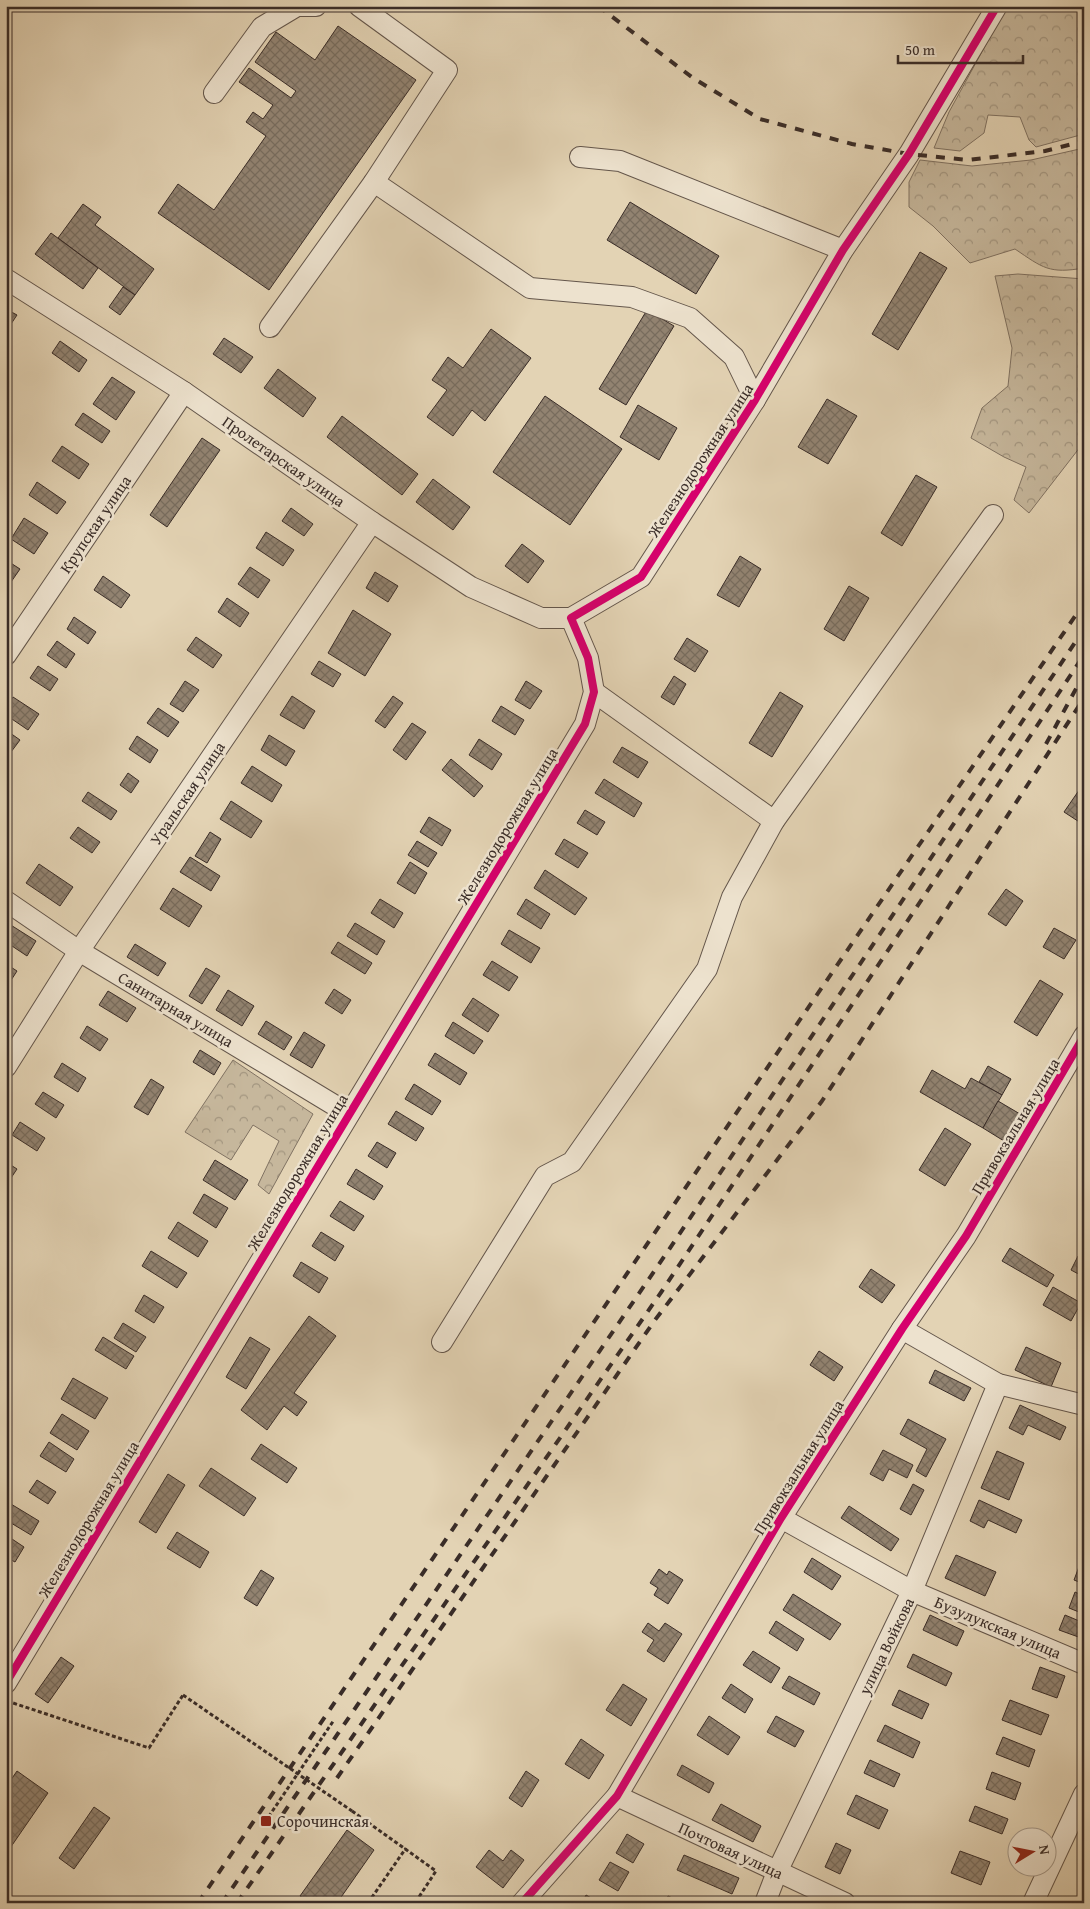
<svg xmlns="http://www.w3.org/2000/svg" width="1090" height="1909" font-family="'Gentium Book Plus',serif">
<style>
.forest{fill:url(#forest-crowns);stroke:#807262}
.building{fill:url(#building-cross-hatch);stroke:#3a2d28}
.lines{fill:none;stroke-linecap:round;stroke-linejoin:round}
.minor-casing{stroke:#64564b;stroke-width:22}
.path{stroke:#3a2d28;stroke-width:3;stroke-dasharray:4 2.5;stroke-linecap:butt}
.minor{stroke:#ede2ce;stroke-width:20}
.rail{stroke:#3a2d28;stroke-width:4;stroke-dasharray:9 9;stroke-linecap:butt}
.path-bridge{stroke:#3a2d28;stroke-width:3;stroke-dasharray:4 2.5;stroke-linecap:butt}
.cycleway-casing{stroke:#ede2ce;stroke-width:11}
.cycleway{stroke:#d6006c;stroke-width:8}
.poi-dot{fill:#8f2418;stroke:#ede2ce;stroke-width:2}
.labels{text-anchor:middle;stroke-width:5;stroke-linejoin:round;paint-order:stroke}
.street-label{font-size:16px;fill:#3a2d28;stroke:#ede2ce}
.poi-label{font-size:16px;fill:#3a2d28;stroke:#ede2ce;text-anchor:start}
</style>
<defs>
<pattern id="forest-crowns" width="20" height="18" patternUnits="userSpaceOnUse" patternTransform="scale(1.25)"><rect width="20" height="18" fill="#c6b79c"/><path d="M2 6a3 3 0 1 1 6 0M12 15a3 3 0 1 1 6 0" fill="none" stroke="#a2957f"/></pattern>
<pattern id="building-cross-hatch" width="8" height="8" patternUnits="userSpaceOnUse" patternTransform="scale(1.25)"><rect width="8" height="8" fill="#928371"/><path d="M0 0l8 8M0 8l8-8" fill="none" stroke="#786c5d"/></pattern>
</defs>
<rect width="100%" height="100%" fill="#e3d3b4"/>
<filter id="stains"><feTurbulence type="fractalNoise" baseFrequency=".004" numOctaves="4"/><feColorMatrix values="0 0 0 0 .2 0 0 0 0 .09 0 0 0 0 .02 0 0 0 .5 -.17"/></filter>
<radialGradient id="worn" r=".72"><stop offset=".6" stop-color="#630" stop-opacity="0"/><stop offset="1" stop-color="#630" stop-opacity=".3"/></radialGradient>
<g class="forest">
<path d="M1007 6H1084V134L1036 147 1029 140 1020 117 988 115 984 133 960 151 934 148 949 112Z"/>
<path d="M1084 148V268C1049 274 1043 268 1015 249L970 263 933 226 909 207V182L920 160 972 166 1031 160Z"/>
<path d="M1018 274 1084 279V442L1029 513 1014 500 1026 467 1004 457 971 438 982 408 1008 386 1012 348 995 276Z"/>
<path d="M233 1060 313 1114 269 1194 258 1185 279 1141 253 1125 231 1160 185 1132Z"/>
</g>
<g class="building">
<path d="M338 26 416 80 269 290 158 213 178 184 214 210 266 136 246 122 253 112 263 119 273 105 239 82 249 68 291 98 296 91 255 62 276 32 315 60Z"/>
<path d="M630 202 719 256 696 294 607 240Z"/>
<path d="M83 204 101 217 95 225 154 269 135 295 58 238Z"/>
<path d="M51 233 98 268 83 289 35 254Z"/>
<path d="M920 252 947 268 898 350 872 334Z"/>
<path d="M123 287 135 295 120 315 109 307Z"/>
<path d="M6 309 17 315 7 330 6 329Z"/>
<path d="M647 310 674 326 626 405 599 389Z"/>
<path d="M491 329 531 358 485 421 472 410 453 436 427 417 447 390 432 380 448 357 463 368Z"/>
<path d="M224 338 253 357 241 373 213 354Z"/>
<path d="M60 341 87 360 79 372 52 353Z"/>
<path d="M278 369 316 398 303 417 264 388Z"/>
<path d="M112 377 135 392 116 420 93 404Z"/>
<path d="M545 396 622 449 570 525 493 472Z"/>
<path d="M827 399 857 416 828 464 798 447Z"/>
<path d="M638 405 677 428 659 460 620 437Z"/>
<path d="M83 413 110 431 102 443 75 425Z"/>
<path d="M342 416 418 474 402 495 327 437Z"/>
<path d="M202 438 220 450 167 527 150 515Z"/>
<path d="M62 446 89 464 79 479 52 461Z"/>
<path d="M916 475 937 487 902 546 881 533Z"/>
<path d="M433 479 470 507 453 530 416 502Z"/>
<path d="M37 482 66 502 57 514 29 495Z"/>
<path d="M291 508 313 524 304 536 282 521Z"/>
<path d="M24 518 48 533 34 554 11 539Z"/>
<path d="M266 532 294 550 283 566 256 548Z"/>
<path d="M522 544 544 561 528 583 505 566Z"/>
<path d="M740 556 761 569 739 607 717 595Z"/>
<path d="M6 560 20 569 11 582 6 578Z"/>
<path d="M250 567 270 580 258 598 238 584Z"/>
<path d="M375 572 398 586 388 602 366 588Z"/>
<path d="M103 576 130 595 121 608 94 590Z"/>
<path d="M849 586 869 598 844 641 824 629Z"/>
<path d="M227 598 249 613 240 627 218 612Z"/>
<path d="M353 610 391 634 365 676 328 653Z"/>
<path d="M74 617 96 632 88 644 67 629Z"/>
<path d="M196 637 222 655 213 668 187 650Z"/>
<path d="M687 638 708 651 695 672 674 659Z"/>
<path d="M57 641 75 654 66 668 47 655Z"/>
<path d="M319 661 341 674 333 687 311 674Z"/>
<path d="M38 666 58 679 50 691 30 678Z"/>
<path d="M674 676 686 684 674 705 661 697Z"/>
<path d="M185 681 199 690 183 712 170 704Z"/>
<path d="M526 681 542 691 530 709 515 700Z"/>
<path d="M780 692 803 706 772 757 749 743Z"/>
<path d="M292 696 315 711 304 729 280 715Z"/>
<path d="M393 696 403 703 385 728 375 721Z"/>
<path d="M13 697 39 714 28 730 6 715V707Z"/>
<path d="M501 706 524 720 515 735 492 721Z"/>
<path d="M158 708 179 722 168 737 147 723Z"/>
<path d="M412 723 426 732 406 760 393 750Z"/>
<path d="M6 730 20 740 8 756 6 755Z"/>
<path d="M269 735 295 751 286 766 261 750Z"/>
<path d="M137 736 158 750 150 763 129 749Z"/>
<path d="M479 739 502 754 492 770 469 755Z"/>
<path d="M622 747 648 762 638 778 613 762Z"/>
<path d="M451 759 483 786 474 797 442 770Z"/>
<path d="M252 766 282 785 272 802 241 783Z"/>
<path d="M128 773 139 781 131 793 120 785Z"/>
<path d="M604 779 642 803 634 817 595 793Z"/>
<path d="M1084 783V825L1064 812Z"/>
<path d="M88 792 117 811 111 820 82 801Z"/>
<path d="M231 801 262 821 251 838 220 819Z"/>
<path d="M585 810 605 822 597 835 577 823Z"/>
<path d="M429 817 451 830 442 846 420 832Z"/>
<path d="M78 827 100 842 92 853 70 838Z"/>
<path d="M210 832 221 839 207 863 195 856Z"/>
<path d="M564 839 588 853 578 868 555 854Z"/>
<path d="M417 841 437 853 428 867 408 855Z"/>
<path d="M190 857 220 876 211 891 180 872Z"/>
<path d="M410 862 427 873 415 894 397 883Z"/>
<path d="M39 864 73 887 60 906 26 883Z"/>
<path d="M545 870 587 898 575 915 534 888Z"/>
<path d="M173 888 202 906 189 927 160 909Z"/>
<path d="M1006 889 1023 901 1006 926 988 914Z"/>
<path d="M380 899 403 913 394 928 371 913Z"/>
<path d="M526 899 550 914 541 929 517 914Z"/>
<path d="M6 922 36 941 27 956 6 942Z"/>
<path d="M355 923 385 941 377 955 347 936Z"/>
<path d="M1054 928 1076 940 1064 959 1043 947Z"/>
<path d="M509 930 540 948 531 963 501 944Z"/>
<path d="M338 942 372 963 365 974 331 953Z"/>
<path d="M135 944 166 963 158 976 127 957Z"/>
<path d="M492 961 518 977 509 991 483 975Z"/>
<path d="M6 964 17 971 8 985 6 984Z"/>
<path d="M206 968 220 976 202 1004 189 996Z"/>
<path d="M1040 980 1063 994 1037 1036 1014 1022Z"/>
<path d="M334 989 351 1000 342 1014 325 1003Z"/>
<path d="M228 990 254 1006 242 1026 216 1010Z"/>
<path d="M108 991 136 1008 127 1022 99 1005Z"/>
<path d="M473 998 499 1015 488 1032 462 1015Z"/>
<path d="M266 1021 292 1037 284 1050 258 1034Z"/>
<path d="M453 1022 483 1041 474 1054 445 1036Z"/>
<path d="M87 1026 108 1039 100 1051 80 1038Z"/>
<path d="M304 1032 325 1045 312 1068 290 1055Z"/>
<path d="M200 1050 221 1063 214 1075 193 1062Z"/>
<path d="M435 1053 467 1073 460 1085 428 1065Z"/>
<path d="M62 1063 86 1078 78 1092 54 1077Z"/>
<path d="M988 1066 1011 1079 1002 1095 979 1082Z"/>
<path d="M932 1070 965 1089 971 1078 1002 1095 983 1128 920 1092Z"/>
<path d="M151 1079 164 1087 148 1115 134 1107Z"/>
<path d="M414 1084 441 1101 432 1115 405 1099Z"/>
<path d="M43 1092 64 1105 56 1118 35 1104Z"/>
<path d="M998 1101 1020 1114 1004 1141 983 1128Z"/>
<path d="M396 1111 424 1128 416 1141 388 1124Z"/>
<path d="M20 1122 45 1138 37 1151 12 1135Z"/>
<path d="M945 1128 971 1144 945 1186 919 1170Z"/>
<path d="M377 1142 396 1153 387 1168 368 1156Z"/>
<path d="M215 1160 248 1180 235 1200 203 1180Z"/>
<path d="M6 1162 17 1169 9 1181 6 1179Z"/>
<path d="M356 1169 383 1186 374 1200 347 1184Z"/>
<path d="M204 1194 228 1208 216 1228 193 1213Z"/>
<path d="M340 1201 364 1216 354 1231 330 1216Z"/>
<path d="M178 1222 208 1241 198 1257 168 1238Z"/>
<path d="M321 1232 344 1246 335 1261 312 1246Z"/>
<path d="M1010 1248 1054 1275 1047 1287 1002 1261Z"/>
<path d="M151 1251 187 1273 177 1288 142 1266Z"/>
<path d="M1078 1256 1084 1259V1277L1071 1270Z"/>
<path d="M301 1262 328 1278 319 1293 293 1276Z"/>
<path d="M871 1269 895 1285 882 1303 859 1287Z"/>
<path d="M1053 1287 1081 1303 1071 1321 1043 1305Z"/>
<path d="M144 1295 164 1307 154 1323 135 1311Z"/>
<path d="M309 1316 336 1336 294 1393 307 1402 297 1416 284 1406 267 1430 241 1410Z"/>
<path d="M123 1323 146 1337 136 1352 114 1338Z"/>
<path d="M103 1337 134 1356 126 1369 95 1350Z"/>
<path d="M250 1337 270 1349 246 1389 226 1377Z"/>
<path d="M1026 1347 1061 1363 1051 1387 1015 1370Z"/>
<path d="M819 1351 843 1367 834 1381 810 1365Z"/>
<path d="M935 1370 971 1388 964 1401 929 1383Z"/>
<path d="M73 1378 108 1398 95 1419 61 1399Z"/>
<path d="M1020 1405 1066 1427 1060 1440 1028 1425 1023 1435 1009 1428Z"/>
<path d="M62 1414 89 1431 77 1450 50 1433Z"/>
<path d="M908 1419 946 1439 926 1477 916 1471 927 1449 900 1434Z"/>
<path d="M49 1442 74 1459 66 1472 40 1456Z"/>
<path d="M261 1444 297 1468 287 1483 251 1459Z"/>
<path d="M883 1450 913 1465 907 1478 889 1469 883 1481 870 1474Z"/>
<path d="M997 1451 1024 1463 1009 1500 981 1488Z"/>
<path d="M211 1468 256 1498 244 1516 199 1486Z"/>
<path d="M168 1474 185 1485 156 1533 139 1522Z"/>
<path d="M37 1480 56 1492 48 1504 29 1492Z"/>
<path d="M913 1484 924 1490 911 1515 900 1509Z"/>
<path d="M979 1500 1022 1520 1016 1533 988 1520 984 1528 970 1521Z"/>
<path d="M6 1501 39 1521 31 1535 6 1520Z"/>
<path d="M849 1506 899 1539 891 1551 841 1518Z"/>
<path d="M177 1532 209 1552 200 1568 167 1548Z"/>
<path d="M6 1535 24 1547 15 1562 6 1557Z"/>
<path d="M956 1555 996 1572 985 1596 945 1578Z"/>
<path d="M812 1558 841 1576 832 1590 804 1572Z"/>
<path d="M1080 1564 1084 1565V1584L1074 1580Z"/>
<path d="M659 1569 667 1575 669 1571 683 1580 668 1604 654 1595 658 1588 650 1583Z"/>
<path d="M261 1570 274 1578 257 1606 244 1598Z"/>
<path d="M1075 1592 1084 1596V1614L1069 1608Z"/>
<path d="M793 1594 841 1624 830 1640 783 1610Z"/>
<path d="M930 1615 964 1631 957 1646 923 1630Z"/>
<path d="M1065 1615 1084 1623V1639L1059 1630Z"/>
<path d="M776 1621 804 1639 797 1651 769 1633Z"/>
<path d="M648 1623 659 1631 665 1623 682 1634 664 1662 647 1651 654 1640 642 1632Z"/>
<path d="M753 1651 780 1668 771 1683 743 1665Z"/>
<path d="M913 1654 952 1673 946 1686 907 1667Z"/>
<path d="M61 1657 74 1666 48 1703 35 1694Z"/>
<path d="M1040 1667 1065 1676 1057 1698 1032 1689Z"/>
<path d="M789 1676 820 1693 814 1705 782 1688Z"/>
<path d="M623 1684 647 1699 631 1726 606 1710Z"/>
<path d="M731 1684 753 1699 745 1713 722 1698Z"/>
<path d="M899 1690 929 1704 922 1719 892 1705Z"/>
<path d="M1010 1700 1049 1715 1041 1735 1002 1720Z"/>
<path d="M709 1716 740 1737 728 1755 697 1735Z"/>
<path d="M776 1716 804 1731 795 1747 767 1732Z"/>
<path d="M885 1725 920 1742 913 1758 877 1741Z"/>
<path d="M1003 1737 1035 1750 1029 1767 996 1754Z"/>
<path d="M581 1739 604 1755 589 1779 565 1764Z"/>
<path d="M870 1760 900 1774 894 1787 864 1773Z"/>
<path d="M682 1765 714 1783 709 1793 677 1775Z"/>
<path d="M17 1771 48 1793 6 1854V1787Z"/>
<path d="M526 1771 539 1780 522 1807 509 1798Z"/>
<path d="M992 1772 1021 1783 1015 1800 986 1789Z"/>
<path d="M856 1795 888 1810 879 1829 847 1814Z"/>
<path d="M721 1804 761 1826 753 1842 712 1820Z"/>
<path d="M975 1806 1008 1819 1002 1834 969 1821Z"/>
<path d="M94 1807 110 1818 74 1869 59 1858Z"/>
<path d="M347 1830 374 1850 337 1903H310L300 1896Z"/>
<path d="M627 1834 644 1844 633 1863 616 1853Z"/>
<path d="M836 1843 851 1850 840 1874 825 1867Z"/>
<path d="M489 1850 503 1861 511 1850 524 1860 503 1888 476 1867Z"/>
<path d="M960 1851 990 1862 981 1885 951 1873Z"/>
<path d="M684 1855 739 1878 732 1894 677 1870Z"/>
<path d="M610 1862 629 1872 618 1891 599 1880Z"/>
<path d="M586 1895 600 1903H582Z"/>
<path d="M668 1896 683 1903H665Z"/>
</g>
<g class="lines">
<defs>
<g id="minor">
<path d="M214 93 262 27 297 6H316"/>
<path d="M580 157 620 161 843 250"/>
<path d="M374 182 530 288 632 297 690 318 734 357 755 400"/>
<path d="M6 279 184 392 372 522 471 587 541 618H571"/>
<path d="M270 327 374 182 447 70 359 6"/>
<path d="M571 618 641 577 755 400 843 250 909 154 997 6"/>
<path d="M6 655 184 392"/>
<path d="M594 692 774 821"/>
<path d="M6 901 79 951 349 1114"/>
<path d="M6 1067 79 951 372 522"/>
<path d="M902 1329 998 1384 1084 1405"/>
<path d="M442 1342 545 1176 572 1162 707 969 732 897 774 821 993 515"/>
<path d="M781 1518 912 1591 1084 1664"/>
<path d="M6 1683 585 724 594 692 588 658 571 618"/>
<path d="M617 1796 845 1903"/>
<path d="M522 1903 617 1796 781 1518 902 1329 966 1236 1084 1036"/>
<path d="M765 1903 777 1872 912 1591 998 1384"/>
<path d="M1033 1903 1084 1794"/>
</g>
</defs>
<use href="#minor" class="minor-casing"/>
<g class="path">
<path d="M7 1701 149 1748 183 1695"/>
<path d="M352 1811 436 1871 415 1903"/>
<path d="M265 1822 334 1720"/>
<path d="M371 1898 377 1903"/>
<path d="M368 1903 406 1848"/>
</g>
<use href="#minor" class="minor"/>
<g class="rail">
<path d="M598 6 693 78 760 119 852 144 909 154 968 160 1045 151 1084 141"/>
<path d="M1046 744 1084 674"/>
<path d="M337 1778 655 1320 822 1101 1084 698"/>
<path d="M198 1903 1084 603"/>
<path d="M222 1903 668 1251 1084 629"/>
<path d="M237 1903 662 1291 1084 655"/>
</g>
<path class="path-bridge" d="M183 1695 352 1811"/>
<defs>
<g id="cycleway">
<path d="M6 1683 585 724 594 692 588 658 571 618 641 577 755 400 843 250 909 154 997 6"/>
<path d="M522 1903 617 1796 781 1518 902 1329 966 1236 1084 1036"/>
</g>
</defs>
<use href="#cycleway" class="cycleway-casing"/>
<use href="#cycleway" class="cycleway"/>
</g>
<rect class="poi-dot" x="260" y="1815" width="12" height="12" rx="2.5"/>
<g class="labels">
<g class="street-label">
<text transform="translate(700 460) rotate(-57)" y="6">Железнодорожная улица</text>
<text transform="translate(284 461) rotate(35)" y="6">Пролетарская улица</text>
<text transform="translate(95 524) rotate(-56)" y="6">Крупская улица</text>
<text transform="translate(187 793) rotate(-56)" y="6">Уральская улица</text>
<text transform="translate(507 826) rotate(-59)" y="6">Железнодорожная улица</text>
<text transform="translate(176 1009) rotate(31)" y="6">Санитарная улица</text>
<text transform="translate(1015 1126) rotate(-59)" y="6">Привокзальная улица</text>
<text transform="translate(297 1172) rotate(-59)" y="6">Железнодорожная улица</text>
<text transform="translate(798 1467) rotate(-58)" y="6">Привокзальная улица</text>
<text transform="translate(88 1519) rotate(-59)" y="6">Железнодорожная улица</text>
<text transform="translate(998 1627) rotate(23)" y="6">Бузулукская улица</text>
<text transform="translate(886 1646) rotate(-64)" y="6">улица Войкова</text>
<text transform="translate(731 1850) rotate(25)" y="6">Почтовая улица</text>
</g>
<g class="poi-label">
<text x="277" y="1827">Сорочинская</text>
</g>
</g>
<rect width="1090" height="1909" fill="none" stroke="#e3d3b4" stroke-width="25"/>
<rect x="8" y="8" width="1075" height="1894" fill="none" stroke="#3a2d28" stroke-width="2.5"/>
<rect x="12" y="12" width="1065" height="1884" fill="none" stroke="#3a2d28"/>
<g transform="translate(1032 1852) rotate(80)"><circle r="24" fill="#ede2ce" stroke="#a59a8c"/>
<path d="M0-4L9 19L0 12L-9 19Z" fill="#8f2418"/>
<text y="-8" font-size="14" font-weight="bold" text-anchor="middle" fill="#3a2d28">N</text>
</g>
<path d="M898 55v8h125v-8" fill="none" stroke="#3a2d28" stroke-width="2.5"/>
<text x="905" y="55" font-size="15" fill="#3a2d28" stroke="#ede2ce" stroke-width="4" paint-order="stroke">50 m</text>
<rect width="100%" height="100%" filter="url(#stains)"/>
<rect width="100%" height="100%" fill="url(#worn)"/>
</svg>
